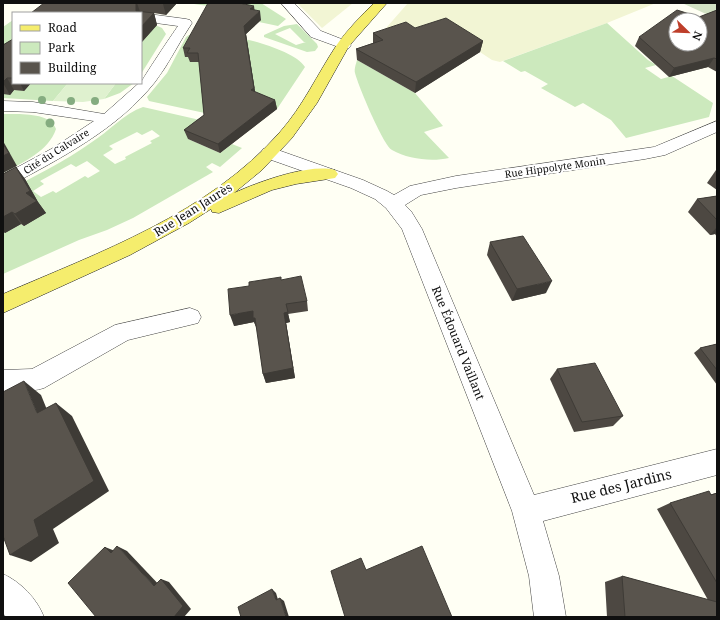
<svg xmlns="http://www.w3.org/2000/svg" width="720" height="620" font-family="'Noto Serif',serif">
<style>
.farmland{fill:#f2f5d4}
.green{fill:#cce9bd;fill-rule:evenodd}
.cemetery{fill:#d2e2c4}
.pitch{fill:#dff1cf}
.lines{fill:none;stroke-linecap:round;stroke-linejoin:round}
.minor-casing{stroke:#434343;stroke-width:1}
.major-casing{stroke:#212121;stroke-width:1}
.minor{fill:#fff;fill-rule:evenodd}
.major{fill:#f5ed6d;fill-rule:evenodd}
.tree{fill:#85ac80}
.wall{fill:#4d4842}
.shaded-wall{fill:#3e3b36}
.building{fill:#59544d;stroke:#3e3b36;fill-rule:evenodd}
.labels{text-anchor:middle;stroke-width:4;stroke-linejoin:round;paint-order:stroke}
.far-street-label{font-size:10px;fill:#101010;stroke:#fff}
.street-label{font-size:12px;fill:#101010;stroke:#fff}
.near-street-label{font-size:14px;fill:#101010;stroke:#fff}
</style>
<rect width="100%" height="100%" fill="#fffff4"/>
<g class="farmland">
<path d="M297 3H353L322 28Z"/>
<path d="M408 3H656L607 23 500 62 492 60 445 29 372 44Z"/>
</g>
<g class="green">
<path d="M187 3H261L286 19 278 26 259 22 261 20 215 7Z"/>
<path d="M13 20V81H3V27Z"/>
<path d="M607 23 648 60 656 65 645 68 661 79 672 76 713 103 709 117 626 138 611 120 583 103 575 107 541 88 548 84 525 71 521 72 503 61Z"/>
<path d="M153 24 162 28 166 34 141 74V43L149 33Z"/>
<path d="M297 24 317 44 318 47 315 51 307 52 264 37V35L284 26ZM290 28 304 42H306L296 45 275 34Z"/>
<path d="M192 33C207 34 221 34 235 37 253 40 296 52 305 67L277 109 252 99 214 115 149 101 147 97 167 73 186 37Z"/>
<path d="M357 60 415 93 443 126 424 132 449 158C431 162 408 159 392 150 383 145 358 85 355 73 354 69 356 64 357 60Z"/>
<path d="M22 83H68L53 101 3 98V94L14 90Z"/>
<path d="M116 83H134L120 93 104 99Z"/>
<path d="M143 107 200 120 188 139 220 153 232 144 242 148 220 167 212 163 206 167 213 172 133 218 107 230 79 240 3 274V231L5 233 21 224 24 226 36 218 3 193C33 177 64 162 92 142 108 132 125 113 143 107ZM152 130 160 136 150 141 152 143 125 157 126 159 115 164 103 155 113 149 109 146 137 132 142 135ZM87 161 100 171 88 178 85 176 56 193 53 191 41 197 33 191 44 184 40 181 71 164 76 167Z"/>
<path d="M3 114C18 114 51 112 56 129 49 151 22 163 3 173Z"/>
</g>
<path class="cemetery" d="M682 3H717V19Z"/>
<path class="pitch" d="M68 83H116L104 99 83 102 53 101Z"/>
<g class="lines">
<defs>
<g id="minor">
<path d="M281 3H294L321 31 349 42 351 45 349 48 344 49 311 37Z"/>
<path d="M141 13 186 19 190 20 192 23C179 42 169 64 155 82 118 129 61 158 9 186L3 188V175L53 148 94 121 33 112 3 111V101L33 102 104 114 139 83H141C142 79 173 33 178 26L141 21Z"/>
<path d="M717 121V132L665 155 645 159 456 188 421 195 405 205 411 211 422 229 534 495 717 449V475L543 521 559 576 566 617H534L529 576 512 511 402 229 386 208 375 199 351 188 263 157 261 153 263 149 269 148 275 149 363 180 387 191 394 195 410 186 456 176 654 147Z"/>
<path d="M190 308 198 311 201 317 198 323 128 340 44 388C30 393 16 388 3 393V370L32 369 115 325Z"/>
<path d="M3 574C21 582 37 599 44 617H6L3 613Z"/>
</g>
<path id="major" d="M374 3H387L349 46 317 103 292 138 262 170 234 193C258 182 310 163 335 170L338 174 335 178 296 184 272 190 219 213 212 212 211 209 189 223 130 255 3 313V294C100 252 208 214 280 132 303 106 317 75 336 46 347 30 361 16 374 3Z"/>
</defs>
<use href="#minor" class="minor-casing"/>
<use href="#major" class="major-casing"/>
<use href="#minor" class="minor"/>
<use href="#major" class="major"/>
</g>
<g class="tree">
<circle cx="42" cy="100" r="4"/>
<circle cx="71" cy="101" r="4"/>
<circle cx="95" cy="101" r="4"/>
<circle cx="50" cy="123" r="4.5"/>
</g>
<g class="wall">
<path d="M44 3H177L166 15 154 13 157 25 141 43V13Z"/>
<path d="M254 6V10L261 20 246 34 255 92 275 100 277 109 220 153 188 139 184 130 204 115 199 62H190L188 57H185L183 48Z"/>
<path d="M717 10V72L708 67 669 77 635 46 639 37 699 17Z"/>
<path d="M415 28 483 41 480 52 415 93 357 60 356 49 373 43V33Z"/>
<path d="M13 39V83H31L24 91 14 90 10 95 3 94V45Z"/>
<path d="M16 167 25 179 38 202 46 213 24 226 21 224 5 233 3 231V174Z"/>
<path d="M716 170H717V190L707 183Z"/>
<path d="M717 196V237L715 234 710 235 688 212 697 199Z"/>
<path d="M490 242 546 293 512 301 487 255Z"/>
<path d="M281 280 307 301 308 311 288 314 290 322 286 323 295 378 266 383 263 374 257 329 254 322 234 326 249 286Z"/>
<path d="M717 344V385L694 353 700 348Z"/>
<path d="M557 369 623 416 613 426 574 432 550 379Z"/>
<path d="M717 493V617H607L605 582 622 576 708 600 657 509 670 503Z"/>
</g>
<g class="shaded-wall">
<path d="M136 3H137L140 12 136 11Z"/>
<path d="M164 3H177L166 15 163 4Z"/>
<path d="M254 6 255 14 250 9Z"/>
<path d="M260 11 261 20 246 34 256 97 251 90 244 26Z"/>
<path d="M154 13 157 25 141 43V27Z"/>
<path d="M483 41 480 52 415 93 416 82Z"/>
<path d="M714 58 708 67 669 77 674 68Z"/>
<path d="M7 78 14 90 10 95 3 83V82Z"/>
<path d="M20 83H31L24 91Z"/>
<path d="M275 100 277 109 220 153 218 144Z"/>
<path d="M3 141 17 166 3 173Z"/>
<path d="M16 167 25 179 38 202 46 213 24 226 15 214Z"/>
<path d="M12 212 21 224 5 233 3 231V217Z"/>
<path d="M717 227V232L715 234 710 235Z"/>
<path d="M552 281 546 293 512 301 517 289Z"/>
<path d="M286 304 290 322 286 323 295 378 266 383 263 374 284 313Z"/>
<path d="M253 311 258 328 257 329 254 322 234 326 230 315Z"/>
<path d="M24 381 41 395 54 427 37 413Z"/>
<path d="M56 403 72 416 109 491 53 529 59 543 31 562 10 555Z"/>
<path d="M117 546 127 551 163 589 154 586Z"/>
<path d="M105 547 115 551 111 553Z"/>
<path d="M161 579 169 582 191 609 184 617H174Z"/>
<path d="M272 589 276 593 279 603 276 600Z"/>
<path d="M280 598 284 601 289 617H286Z"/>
</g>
<g class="building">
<path d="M44 3H136V11L154 13 141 27V13H31Z"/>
<path d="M208 3H239L254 6 250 9 260 11 244 26 254 88 251 90 275 100 218 144 184 130 204 115 198 53H187L190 48H183Z"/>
<path d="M677 10 699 17 717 10V59L714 58 674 68 639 37ZM676 20H700V44H676Z"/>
<path d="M446 18 483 41 416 82 356 49 383 40 373 33 406 22 415 28Z"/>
<path d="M13 39V78H7L3 82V45Z"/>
<path d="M3 144 9 153 3 156Z"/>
<path d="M16 167 30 191 26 193 37 201 15 214 12 212 3 217V174Z"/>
<path d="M717 196V220L697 199Z"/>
<path d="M523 236 552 281 517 289 490 242Z"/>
<path d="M301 276 307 301 286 304 288 312 284 313 293 368 263 374 255 318H253V311L230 315 228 289 249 286V282L281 277V280Z"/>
<path d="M717 344V370L700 348Z"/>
<path d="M595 363 623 416 582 422 557 369Z"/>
<path d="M24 381 37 413 56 403 94 481 34 520 39 536 10 555 3 536V392Z"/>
<path d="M709 491 711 495 717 493V583L670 503Z"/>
<path d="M117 546 154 586 161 579 183 606 174 617H96L68 583 105 547 111 553Z"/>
<path d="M422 546 452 617H345L331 571 361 558 366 570Z"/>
<path d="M622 576 717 602V617H625Z"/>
<path d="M272 589 276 600 280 598 286 617H241L238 607Z"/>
</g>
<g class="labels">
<g class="far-street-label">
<text transform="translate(56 151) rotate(-32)" y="4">Cité du Calvaire</text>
<text transform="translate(555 167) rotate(-8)" y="4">Rue Hippolyte Monin</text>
</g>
<g class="street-label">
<text transform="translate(193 210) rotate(-32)" y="4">Rue Jean Jaurès</text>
<text transform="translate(458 343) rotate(68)" y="4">Rue Édouard Vaillant</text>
</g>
<g class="near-street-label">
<text transform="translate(621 486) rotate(-14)" y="5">Rue des Jardins</text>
</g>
</g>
<rect width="720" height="620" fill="none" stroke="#101010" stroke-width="8"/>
<rect x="12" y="12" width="130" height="72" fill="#ffffff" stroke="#9f9f9f"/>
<rect x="20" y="25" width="20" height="6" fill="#f5ed6d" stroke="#9f9f9f"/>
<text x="48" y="32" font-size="12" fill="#101010">Road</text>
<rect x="20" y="42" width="20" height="12" fill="#cce9bd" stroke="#9f9f9f"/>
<text x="48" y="52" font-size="12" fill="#101010">Park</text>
<rect x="20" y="62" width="20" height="12" fill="#59544d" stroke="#9f9f9f"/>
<text x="48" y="72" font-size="12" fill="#101010">Building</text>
<g transform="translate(688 32) rotate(113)"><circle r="19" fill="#ffffff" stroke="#9f9f9f"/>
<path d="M0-3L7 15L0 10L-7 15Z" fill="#be3e2a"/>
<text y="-6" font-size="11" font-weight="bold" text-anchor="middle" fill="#101010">N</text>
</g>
</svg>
